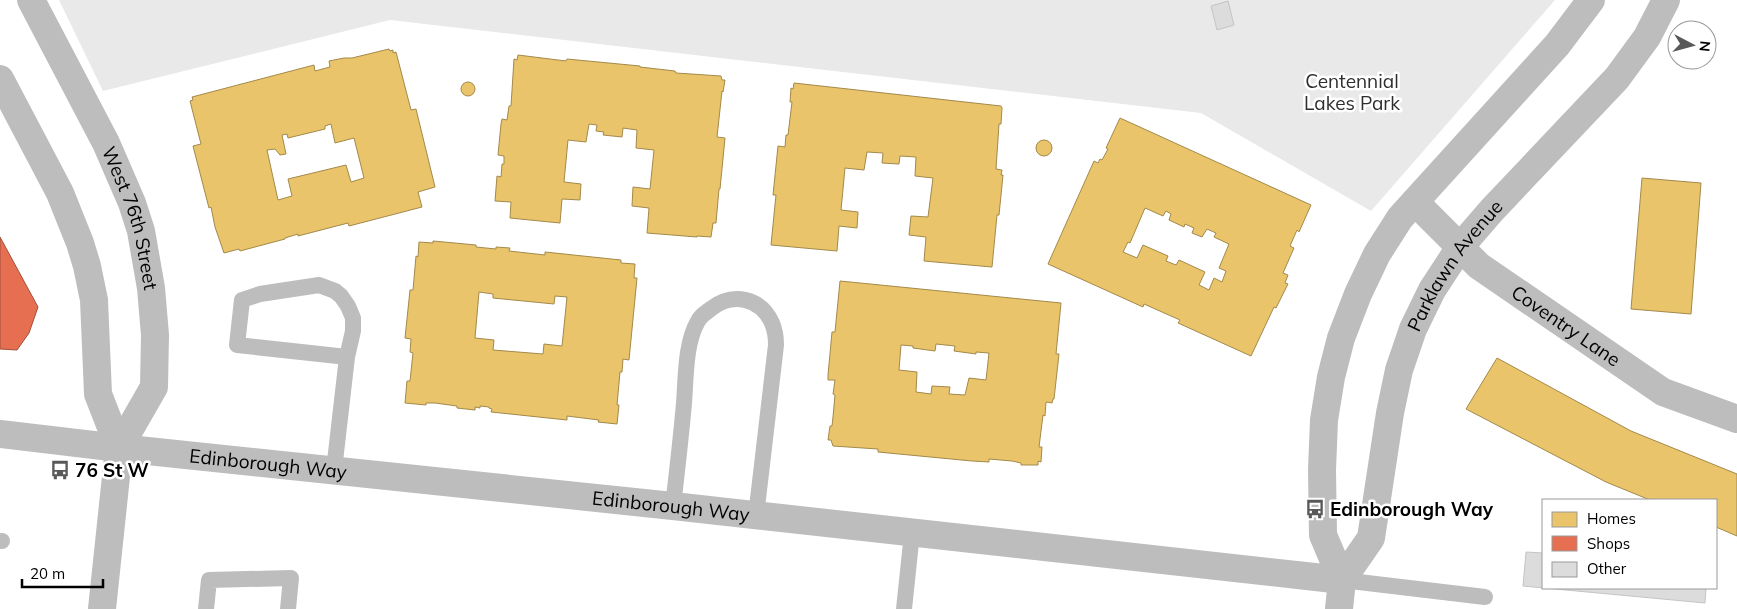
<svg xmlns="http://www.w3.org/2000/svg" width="1737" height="609" font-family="Mulish,sans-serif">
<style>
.green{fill:#e9e9e9}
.homes{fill:#e9c46a;stroke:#a3894a;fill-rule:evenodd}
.shops{fill:#e76f51;stroke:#a24e39}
.building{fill:#dcdcdc;stroke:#c4c4c4}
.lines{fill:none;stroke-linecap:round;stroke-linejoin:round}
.service{stroke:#bdbdbd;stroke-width:16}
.minor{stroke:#bdbdbd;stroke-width:28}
.tertiary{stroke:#bdbdbd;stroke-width:28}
.labels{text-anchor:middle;stroke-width:5;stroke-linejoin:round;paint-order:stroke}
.park-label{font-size:19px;fill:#2e2e2e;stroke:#fff}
.street-label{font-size:19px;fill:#000;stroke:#fff}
.poi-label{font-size:19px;font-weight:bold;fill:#000;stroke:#fff;text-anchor:start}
</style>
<rect width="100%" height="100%" fill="#fff"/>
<path class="green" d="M59 0H1555L1371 211 1201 113 390 20 103 91Z"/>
<g class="homes">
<path d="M389 49 390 51 393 50V53L396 52 411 110 416 109 435 187 418 192 422 207 349 226 348 223 298 236V234L285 238V239L240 251 239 249 224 253 215 227 211 207 209 208 193 146 201 144 190 101 193 100 192 97 314 65 315 71 330 67 329 61 344 58H352ZM331 124 335 143 354 138 364 178 351 182 346 165 288 179 292 196 278 200 267 150 275 149 280 155 286 154 282 135 287 134 288 138 325 129V126Z"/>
<path d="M518 55 566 61 567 59 640 66V67L675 71 676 73 721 76 722 80H725L723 92 722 91 717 137 725 138 720 189H719L716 223H713L711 237 697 236V237L647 233 649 208 632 206 633 187 650 189 654 150 636 148 637 130 623 128 622 137 603 135 604 132 596 131 597 125 589 124 586 142 568 140 564 182 581 184 580 200 562 199 560 223 510 218 511 202 495 201 497 176 501 177 502 164H504V156L498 155 501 124 502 119 507 120 509 106H511L514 59 517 60Z"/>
<circle cx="468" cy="89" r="7"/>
<path d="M794 83 1001 106 1002 108 1001 124H999L996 169 1002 170 1001 175H1003L999 215H997L992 267 924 261 926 237 909 235 911 216 928 217 933 178 915 176 916 157 900 156 899 164 882 163 883 153 867 152 864 170 845 168 841 210 858 212 857 228 839 226 837 251 771 245 776 195H773L778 146 785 147 786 135H788L792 102H790L791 88 793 89Z"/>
<path d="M1120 118 1311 205 1299 232 1297 230 1290 246 1294 248 1283 273 1288 275 1285 283 1288 284 1276 308 1274 307 1251 356 1178 323 1180 320 1144 304 1143 307 1048 264 1094 161 1098 163 1100 159 1102 160 1108 149 1106 148ZM1145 208 1163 216 1166 211 1171 214 1169 220 1184 227 1185 224 1194 228 1192 233 1202 237 1207 229 1216 233 1214 237 1229 244 1219 268 1226 271 1222 282 1214 278 1209 290 1199 285 1205 272 1179 260 1176 265 1166 261 1168 256 1143 245 1137 258 1123 252 1128 242 1130 243Z"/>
<circle cx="1044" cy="148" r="8"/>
<path d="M1642 178 1701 183 1691 314 1631 309Z"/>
<path d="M433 241 476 245V247L496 249V247L510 248 509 251 545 255V252L621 260V263L635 264 634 278H637L629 360 623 359 622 372H620L617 405H619L617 424 598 422 599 420 567 416V420L491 412 492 409 489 408V407L480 406V408L475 407V410L457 408V406L435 403H426V405L405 403 407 381H410L413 353 410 352 411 339 405 338 410 290H413L416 256 418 257 419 242 433 243ZM479 292 493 294V298L554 304 555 296 567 297 562 346 544 344 543 354 493 350 494 340 475 338Z"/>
<path d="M840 281 1061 303 1056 354H1059L1054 399H1053L1052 403 1046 402 1045 416 1043 415 1039 447H1042L1041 462 1038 461V465H1021V463L1012 461 989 459V462L972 461 878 452V449L833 446 831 440H828L830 426H832L833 417 835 395 833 394 835 380H828V375L832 332H835ZM936 344 955 346 954 351 976 354V352L989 353 986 380 969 378 965 395 949 394 950 387 932 386 931 394 916 392 917 372 899 370 901 345 913 346V348L935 351Z"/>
<path d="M1497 358 1631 431 1737 474V536L1716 527V500H1650L1606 482 1466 409Z"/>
</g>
<path class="shops" d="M0 237 38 307 29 333 17 350 0 349Z"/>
<g class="building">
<path d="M1228 1 1234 25 1217 30 1211 6Z"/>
<path d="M1526 552 1543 553V588H1706L1705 603 1523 586Z"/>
</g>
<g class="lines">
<g class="service">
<path d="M334 470 347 357 353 331V318L348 306 341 296 335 291 319 285 260 294 242 300 237 345 347 357"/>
<path d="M673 506C677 472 681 437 684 403 686 378 685 343 698 321 701 315 707 312 712 308 733 292 761 298 772 323 775 330 776 338 776 345L756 516"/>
<path d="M0 541H2"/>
<path d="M1342 580 1485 597"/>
<path d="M206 609 209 580 291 578 288 609"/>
<path d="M904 609 912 533"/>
</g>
<g class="minor">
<path id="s1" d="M1415 202 1479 266 1663 392 1737 419"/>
<path id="s2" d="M119 448 673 506 1342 580"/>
</g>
<g class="tertiary">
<path id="s3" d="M31 0 106 143 132 203 141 231 151 288 155 335 154 387 119 448 102 609"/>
<path d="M0 79 60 193 80 243 87 266 94 300 98 394 119 448"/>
<path d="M0 434 119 448"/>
<path id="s4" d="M1342 580 1371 538 1390 413 1399 370 1413 329 1432 290 1460 247 1492 210 1617 78 1647 37 1666 0"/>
<path d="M1339 609 1342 580 1323 535 1322 470 1324 420 1331 377 1341 338 1358 294 1377 254 1400 218 1557 45 1591 0"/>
</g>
</g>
<defs>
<symbol id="bus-bare" viewBox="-9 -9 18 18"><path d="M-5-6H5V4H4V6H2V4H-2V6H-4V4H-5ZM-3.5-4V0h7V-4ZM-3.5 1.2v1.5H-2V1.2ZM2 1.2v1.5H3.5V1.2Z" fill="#595959" stroke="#fff" stroke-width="2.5" paint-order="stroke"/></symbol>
</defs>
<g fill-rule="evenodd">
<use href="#bus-bare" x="46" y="456" width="28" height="28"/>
<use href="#bus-bare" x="1301" y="495" width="28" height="28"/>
</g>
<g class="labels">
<g class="park-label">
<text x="1352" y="88">Centennial<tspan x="1352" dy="22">Lakes Park</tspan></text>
</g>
<g class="street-label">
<text dy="7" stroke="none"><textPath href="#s3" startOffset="241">West 76th Street</textPath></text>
<text dy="7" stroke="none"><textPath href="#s4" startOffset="341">Parklawn Avenue</textPath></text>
<text dy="7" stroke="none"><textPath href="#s1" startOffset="196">Coventry Lane</textPath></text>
<text dy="7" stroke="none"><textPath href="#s2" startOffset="150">Edinborough Way</textPath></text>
<text dy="7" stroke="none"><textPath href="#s2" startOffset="555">Edinborough Way</textPath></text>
</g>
<g class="poi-label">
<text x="75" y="477">76 St W</text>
<text x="1330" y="516">Edinborough Way</text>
</g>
</g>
<rect x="1542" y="499" width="175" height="90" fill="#ffffff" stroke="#999999"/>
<rect x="1552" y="512" width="25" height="15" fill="#e9c46a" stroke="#999999"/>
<text x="1587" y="524" font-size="15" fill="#000000">Homes</text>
<rect x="1552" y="536" width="25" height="15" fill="#e76f51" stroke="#999999"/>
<text x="1587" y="549" font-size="15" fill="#000000">Shops</text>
<rect x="1552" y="562" width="25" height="15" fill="#dcdcdc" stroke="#999999"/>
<text x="1587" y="574" font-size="15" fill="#000000">Other</text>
<g transform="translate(1692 45) rotate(96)"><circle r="24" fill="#ffffff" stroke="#999999"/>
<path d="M0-4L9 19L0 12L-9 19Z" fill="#595959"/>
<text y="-8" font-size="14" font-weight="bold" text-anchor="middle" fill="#000000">N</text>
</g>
<path d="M22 579v8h81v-8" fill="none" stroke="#000000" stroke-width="2.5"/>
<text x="30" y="579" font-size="15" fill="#000000" stroke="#ffffff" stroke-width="4" paint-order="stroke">20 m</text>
</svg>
